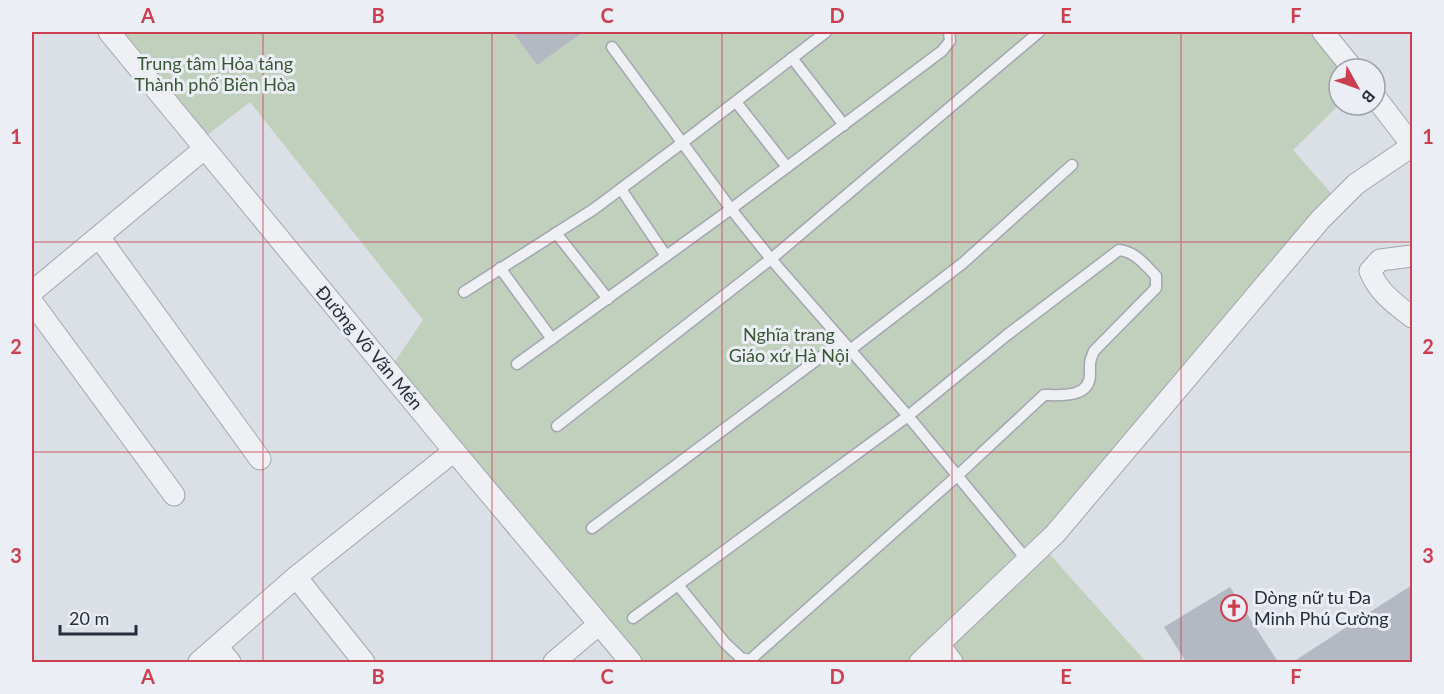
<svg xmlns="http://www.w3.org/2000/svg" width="1444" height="694" font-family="Lato,sans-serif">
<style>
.green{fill:#c1d0bd}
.building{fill:#b3b8c2}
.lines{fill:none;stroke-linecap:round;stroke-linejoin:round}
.lane-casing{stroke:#a1a6b0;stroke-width:13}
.street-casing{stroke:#a1a6b0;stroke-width:23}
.lane{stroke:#eef0f4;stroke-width:10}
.street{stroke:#eef0f4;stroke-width:21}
.grid{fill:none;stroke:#cc3f50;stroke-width:1.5;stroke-opacity:0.55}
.labels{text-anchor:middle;stroke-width:6;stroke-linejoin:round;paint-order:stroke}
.park-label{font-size:18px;fill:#395733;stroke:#ebeef4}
.street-label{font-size:18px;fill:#262d3c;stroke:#ebeef4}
.poi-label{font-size:18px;fill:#262d3c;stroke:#ebeef4;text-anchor:start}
.neatline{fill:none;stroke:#cc3f50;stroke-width:2}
.grid-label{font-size:20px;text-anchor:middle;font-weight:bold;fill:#cc3f50}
</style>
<rect width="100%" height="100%" fill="#dbdfe6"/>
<path class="green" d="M121 32H1312L1342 69H1339V105L1293 150 1332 194 1048 528 1036 539 1146 662H644L394 363 423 320 250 102 206 136Z"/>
<g class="building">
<path d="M513 32H583L537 65Z"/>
<path d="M1412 585V662H1293L1342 630Z"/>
<path d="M1230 587 1278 662H1186L1164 627Z"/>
</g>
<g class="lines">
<defs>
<g id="lane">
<path d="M612 47 731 209 771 259 908 416 1027 560"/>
<path d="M792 58 844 125"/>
<path d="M736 102 787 167"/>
<path d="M621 189 666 256"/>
<path d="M556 233 608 299"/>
<path d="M500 268 552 339"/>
<path d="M464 292 594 209 682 143 826 32"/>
<path d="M850 350 963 263 1072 165"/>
<path d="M517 364 731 209 942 51 950 41 949 32"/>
<path d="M557 426 771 259 1039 32"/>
<path d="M592 528 842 341"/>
<path d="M633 618 908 416 1007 335 1119 250C1136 252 1145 265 1156 276V288L1094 351C1089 363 1090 362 1090 374 1090 399 1059 395 1044 395L957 476 750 660 741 658 725 643 678 585"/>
</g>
<g id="street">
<path d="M109 32 454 451 631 662"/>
<path d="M1323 32 1353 69"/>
<path d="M1375 97 1412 145"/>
<path d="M99 237 260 459"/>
<path d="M1412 256 1380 260 1370 271C1378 292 1395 304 1412 317"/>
<path d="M32 292 204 149"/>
<path d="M32 302 174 495"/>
<path d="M296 577 364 662"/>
<path d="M939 645 952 662"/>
<path d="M218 648 230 662"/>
<path d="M199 662 296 577 454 451"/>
<path d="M554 662 598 625"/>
<path d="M920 662 1055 534 1320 220 1356 184 1412 146"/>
</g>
</defs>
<use href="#lane" class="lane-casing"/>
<use href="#street" class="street-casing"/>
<use href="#lane" class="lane"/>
<use href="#street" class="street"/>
</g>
<path class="grid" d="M263 32V662M492 32V662M722 32V662M952 32V662M1181 32V662M32 242H1412M32 452H1412"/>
<defs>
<symbol id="church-ring" viewBox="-11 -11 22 22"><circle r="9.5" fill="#ebeef4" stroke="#cc3f50" stroke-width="1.5"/><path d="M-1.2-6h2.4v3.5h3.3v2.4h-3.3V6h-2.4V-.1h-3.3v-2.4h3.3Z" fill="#cc3f50"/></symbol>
</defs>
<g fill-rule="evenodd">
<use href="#church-ring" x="1219" y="593" width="30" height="30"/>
</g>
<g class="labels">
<g class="park-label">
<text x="215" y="70">Trung tâm Hỏa táng<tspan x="215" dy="21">Thành phố Biên Hòa</tspan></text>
<text x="789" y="341">Nghĩa trang<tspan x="789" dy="21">Giáo xứ Hà Nội</tspan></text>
</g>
<g class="street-label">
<text transform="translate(369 348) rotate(50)" y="6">Đường Võ Văn Mén</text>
</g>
<g class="poi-label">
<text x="1254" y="604">Dòng nữ tu Đa<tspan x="1254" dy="21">Minh Phú Cường</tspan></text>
</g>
</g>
<rect width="1444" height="694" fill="none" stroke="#ebeef4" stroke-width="66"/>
<g transform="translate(1357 87) rotate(130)"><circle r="28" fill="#ebeef4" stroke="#9ca1aa" stroke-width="1.5"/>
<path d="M0-4.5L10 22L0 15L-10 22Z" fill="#cc3f50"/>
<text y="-9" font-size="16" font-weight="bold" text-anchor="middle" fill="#262d3c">B</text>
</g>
<path d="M60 625v9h76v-9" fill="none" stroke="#262d3c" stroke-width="3"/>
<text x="69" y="625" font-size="18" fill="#262d3c" stroke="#ebeef4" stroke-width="4.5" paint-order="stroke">20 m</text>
<rect x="33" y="33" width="1378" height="628" class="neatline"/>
<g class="grid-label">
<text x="148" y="23">A</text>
<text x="378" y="23">B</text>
<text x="607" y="23">C</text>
<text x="837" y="23">D</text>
<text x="1066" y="23">E</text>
<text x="1296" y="23">F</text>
<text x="16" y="144">1</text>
<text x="1428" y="144">1</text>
<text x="16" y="354">2</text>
<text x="1428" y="354">2</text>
<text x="16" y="563">3</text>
<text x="1428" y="563">3</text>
<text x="148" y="684">A</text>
<text x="378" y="684">B</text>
<text x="607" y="684">C</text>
<text x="837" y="684">D</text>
<text x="1066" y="684">E</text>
<text x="1296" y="684">F</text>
</g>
</svg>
